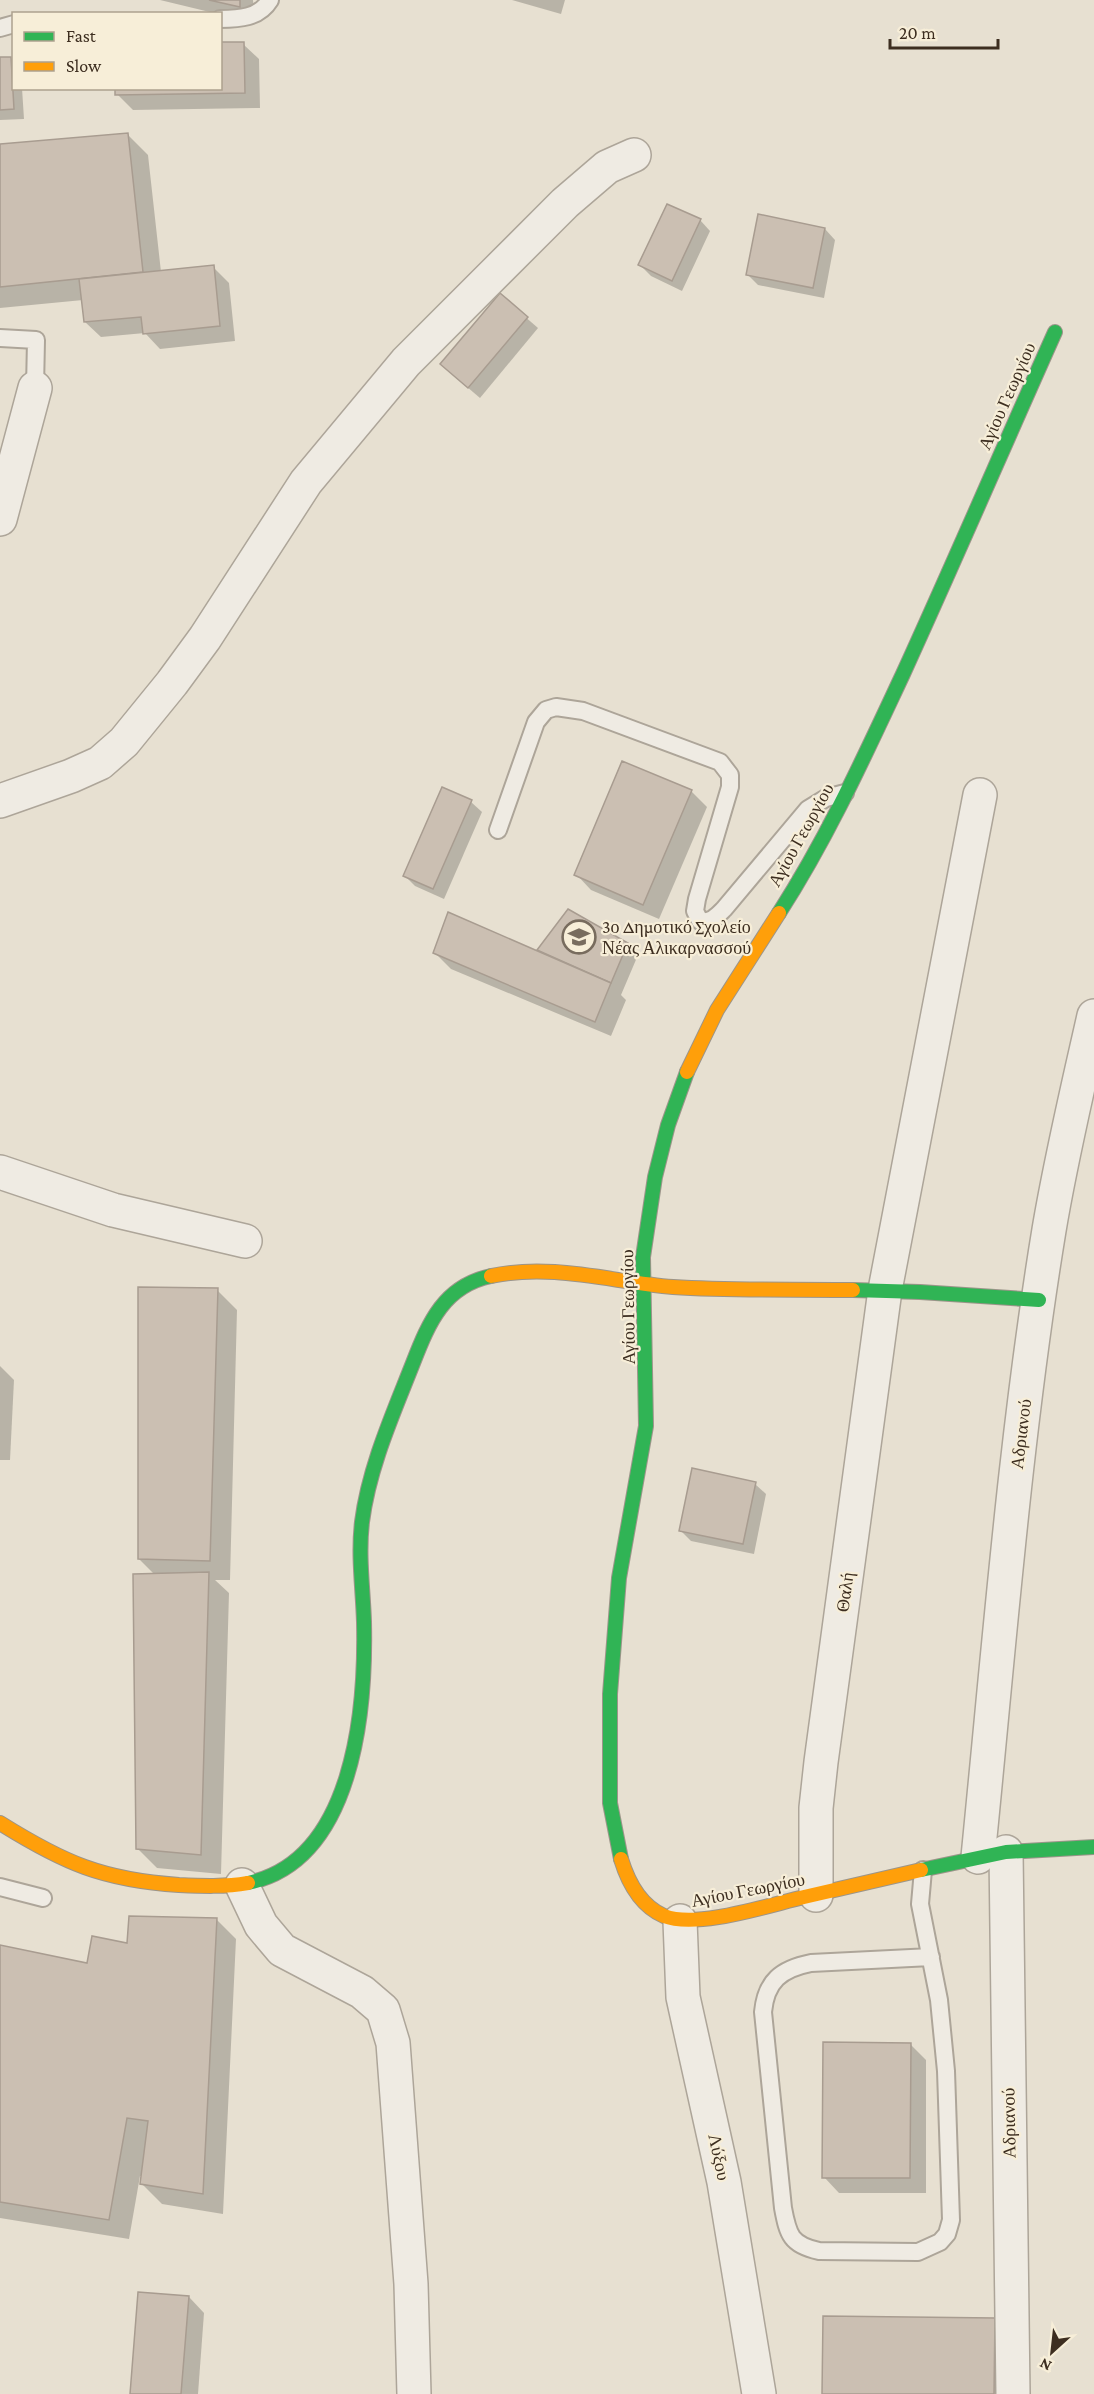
<svg xmlns="http://www.w3.org/2000/svg" width="1094" height="2394" font-family="'Crimson Pro',serif">
<style>
.shadow{fill:#0003}
.building{fill:#cbbfb2;stroke:#a89c90;stroke-width:1.5}
.lines{fill:none;stroke-linecap:round;stroke-linejoin:round}
.lane-casing{stroke:#ada599;stroke-width:20}
.street-casing{stroke:#ada599;stroke-width:36}
.fast-casing{stroke:#9c958a;stroke-width:16}
.slow-casing{stroke:#9c958a;stroke-width:16}
.lane{stroke:#efebe3;stroke-width:16}
.street{stroke:#efebe3;stroke-width:33}
.fast{stroke:#30b455;stroke-width:14}
.slow{stroke:#ff9f0a;stroke-width:14}
.labels{text-anchor:middle;stroke-width:4.5;stroke-linejoin:round;paint-order:stroke}
.street-label{font-size:18px;fill:#3d2e20;stroke:#f7eed8}
.poi-label{font-size:18px;fill:#3d2e20;stroke:#f7eed8;text-anchor:start}
</style>
<rect width="100%" height="100%" fill="#e7e0d1"/>
<g class="shadow">
<path d="M160 0H253L255 22 218 14Z"/>
<path d="M512 0H565L561 14Z"/>
<path d="M243 44 259 59 260 108 133 110 117 94 220 88Z"/>
<path d="M10 58 14 61V88H22L24 119 0 120V59Z"/>
<path d="M128 135 148 155 161 272 213 267 229 283 235 341 160 349 145 333 101 337 85 322 83 300 0 308V146Z"/>
<path d="M700 220 710 231 682 291 651 276 640 265Z"/>
<path d="M825 229 835 240 824 298 758 285 748 275Z"/>
<path d="M500 295 538 328 480 398 453 375Z"/>
<path d="M691 791 707 807 659 919 591 890 576 874Z"/>
<path d="M471 802 482 812 444 899 415 886 405 876Z"/>
<path d="M568 911 628 945 638 955 621 995 626 1000 611 1036 451 969 435 953 545 956 539 950Z"/>
<path d="M217 1290 237 1310 230 1580H215L229 1593 221 1874 157 1868 137 1848 155 1575 139 1559Z"/>
<path d="M0 1366 14 1380 10 1460H0Z"/>
<path d="M755 1484 766 1494 754 1554 691 1541 680 1530Z"/>
<path d="M216 1919 236 1939 223 2214 162 2204 142 2184V2176H140L129 2239 0 2218V1947L88 1965 129 1945Z"/>
<path d="M910 2044 926 2060V2193H839L824 2177Z"/>
<path d="M189 2297 204 2313 198 2394H131Z"/>
<path d="M995 2320 1011 2336 1010 2394H823Z"/>
</g>
<g class="building">
<path d="M209 0H240V7Z"/>
<path d="M220 42H244L245 93 115 95V88H220Z"/>
<path d="M0 57H11L14 109 0 110Z"/>
<path d="M128 133 143 272 0 287V144Z"/>
<path d="M667 204 701 219 672 281 638 265Z"/>
<path d="M758 214 825 228 813 288 746 275Z"/>
<path d="M214 265 220 326 143 334 141 317 84 322 79 279Z"/>
<path d="M500 293 528 317 468 388 440 364Z"/>
<path d="M622 761 692 790 643 905 574 875Z"/>
<path d="M442 787 472 800 433 889 403 876Z"/>
<path d="M568 909 628 943 611 983 537 950Z"/>
<path d="M448 912 611 983 595 1022 433 953Z"/>
<path d="M138 1287 218 1288 210 1561 138 1559Z"/>
<path d="M692 1468 756 1482 743 1544 679 1531Z"/>
<path d="M209 1572 201 1855 136 1849 133 1574Z"/>
<path d="M129 1916 217 1918 203 2194 140 2184 148 2121 127 2118 109 2220 0 2202V1945L87 1963 92 1936 127 1943Z"/>
<path d="M823 2042 911 2043 910 2178H822Z"/>
<path d="M138 2292 189 2296 181 2394H130Z"/>
<path d="M823 2316 995 2318 994 2394H822Z"/>
</g>
<g class="lines">
<defs>
<g id="lane">
<path d="M220 19C239 19 259 18 270 0"/>
<path d="M0 28 14 24"/>
<path d="M0 338 36 340 35 388"/>
<path d="M498 830 536 722 546 710 556 707 583 711 720 762 730 775V787L697 899 695 911 700 921C711 923 717 916 724 909L808 809 826 798 845 793"/>
<path d="M923 1870 920 1904 939 2000 946 2071 951 2220 947 2234 940 2242 918 2252 819 2251C791 2245 788 2235 783 2208L763 2012C766 1981 781 1969 811 1963L931 1957"/>
<path d="M0 1887 43 1898"/>
</g>
<g id="street">
<path d="M0 519 35 388"/>
<path d="M0 801 71 776 100 763 124 742 172 683 205 638 306 482 406 362 565 203 607 167 634 155"/>
<path d="M0 1172 113 1210 245 1241"/>
<path d="M1006 1852 1013 2394"/>
<path d="M978 1857C999 1648 1015 1437 1049 1230 1061 1158 1078 1087 1094 1016"/>
<path d="M242 1885 261 1925 282 1950 362 1992 383 2010 393 2043 411 2284 414 2394"/>
<path d="M816 1895V1808L821 1762 885 1290 980 795"/>
<path d="M680 1921 683 1997 724 2182 759 2394"/>
</g>
<g id="fast">
<path d="M779 913C828 837 865 755 903 674 955 560 1004 446 1055 332"/>
<path d="M853 1290 920 1292 1039 1300"/>
<path d="M621 1859 610 1803V1694L619 1578 646 1426 643 1257 655 1177 668 1125 687 1072"/>
<path d="M921 1870 1006 1852 1094 1847"/>
<path d="M248 1883C354 1861 366 1710 364 1622 363 1589 358 1556 362 1522 369 1467 393 1414 413 1363 429 1322 444 1286 491 1276"/>
</g>
<g id="slow">
<path d="M687 1072 717 1010 779 913"/>
<path d="M491 1276C553 1263 612 1282 673 1287 733 1291 793 1289 853 1290"/>
<path d="M0 1823C64 1863 103 1880 179 1885 202 1886 225 1887 248 1883"/>
<path d="M621 1859C628 1882 641 1906 664 1916 697 1929 769 1905 804 1897 843 1888 882 1879 921 1870"/>
</g>
</defs>
<use href="#lane" class="lane-casing"/>
<use href="#street" class="street-casing"/>
<use href="#fast" class="fast-casing"/>
<use href="#slow" class="slow-casing"/>
<use href="#lane" class="lane"/>
<use href="#street" class="street"/>
<use href="#fast" class="fast"/>
<use href="#slow" class="slow"/>
</g>
<defs>
<symbol id="school-ring" viewBox="-11 -11 22 22"><circle r="9.5" fill="#f7eed8" stroke="#786c5e" stroke-width="1.5"/><path d="M0-5L7-2L0 1L-7-2ZM-4 1L0 2.5L4 1V4Q0 6-4 4Z" fill="#786c5e"/></symbol>
</defs>
<g fill-rule="evenodd">
<use href="#school-ring" x="560" y="918" width="38" height="38"/>
</g>
<g class="labels">
<g class="street-label">
<text transform="translate(1007 396) rotate(-66)" y="6">Αγίου Γεωργίου</text>
<text transform="translate(801 835) rotate(-61)" y="6">Αγίου Γεωργίου</text>
<text transform="translate(628 1307) rotate(-91)" y="6">Αγίου Γεωργίου</text>
<text transform="translate(1021 1434) rotate(-83)" y="6">Αδριανού</text>
<text transform="translate(845 1592) rotate(-82)" y="6">Θαλή</text>
<text transform="translate(748 1890) rotate(-11)" y="6">Αγίου Γεωργίου</text>
<text transform="translate(1009 2123) rotate(-91)" y="6">Αδριανού</text>
<text transform="translate(719 2157) rotate(78)" y="6">Λύξου</text>
</g>
<g class="poi-label">
<text x="602" y="933">3ο Δημοτικό Σχολείο<tspan x="602" dy="21">Νέας Αλικαρνασσού</tspan></text>
</g>
</g>
<rect x="12" y="12" width="210" height="78" fill="#f7eed8" stroke="#ada18e" stroke-width="1.5"/>
<rect x="24" y="32" width="30" height="9" fill="#30b455" stroke="#ada18e" stroke-width="1.5"/>
<text x="66" y="42" font-size="18" fill="#3d2e20">Fast</text>
<rect x="24" y="62" width="30" height="9" fill="#ff9f0a" stroke="#ada18e" stroke-width="1.5"/>
<text x="66" y="72" font-size="18" fill="#3d2e20">Slow</text>
<g transform="translate(1052 2352) rotate(207)" stroke="#f7eed8" stroke-width="4.5" paint-order="stroke">
<path d="M0-4.5L10 22L0 15L-10 22Z" fill="#3d2e20"/>
<text y="-9" font-size="16" font-weight="bold" text-anchor="middle" fill="#3d2e20">N</text>
</g>
<path d="M890 39v9h108v-9" fill="none" stroke="#3d2e20" stroke-width="3"/>
<text x="899" y="39" font-size="18" fill="#3d2e20" stroke="#f7eed8" stroke-width="4.5" paint-order="stroke">20 m</text>
</svg>
